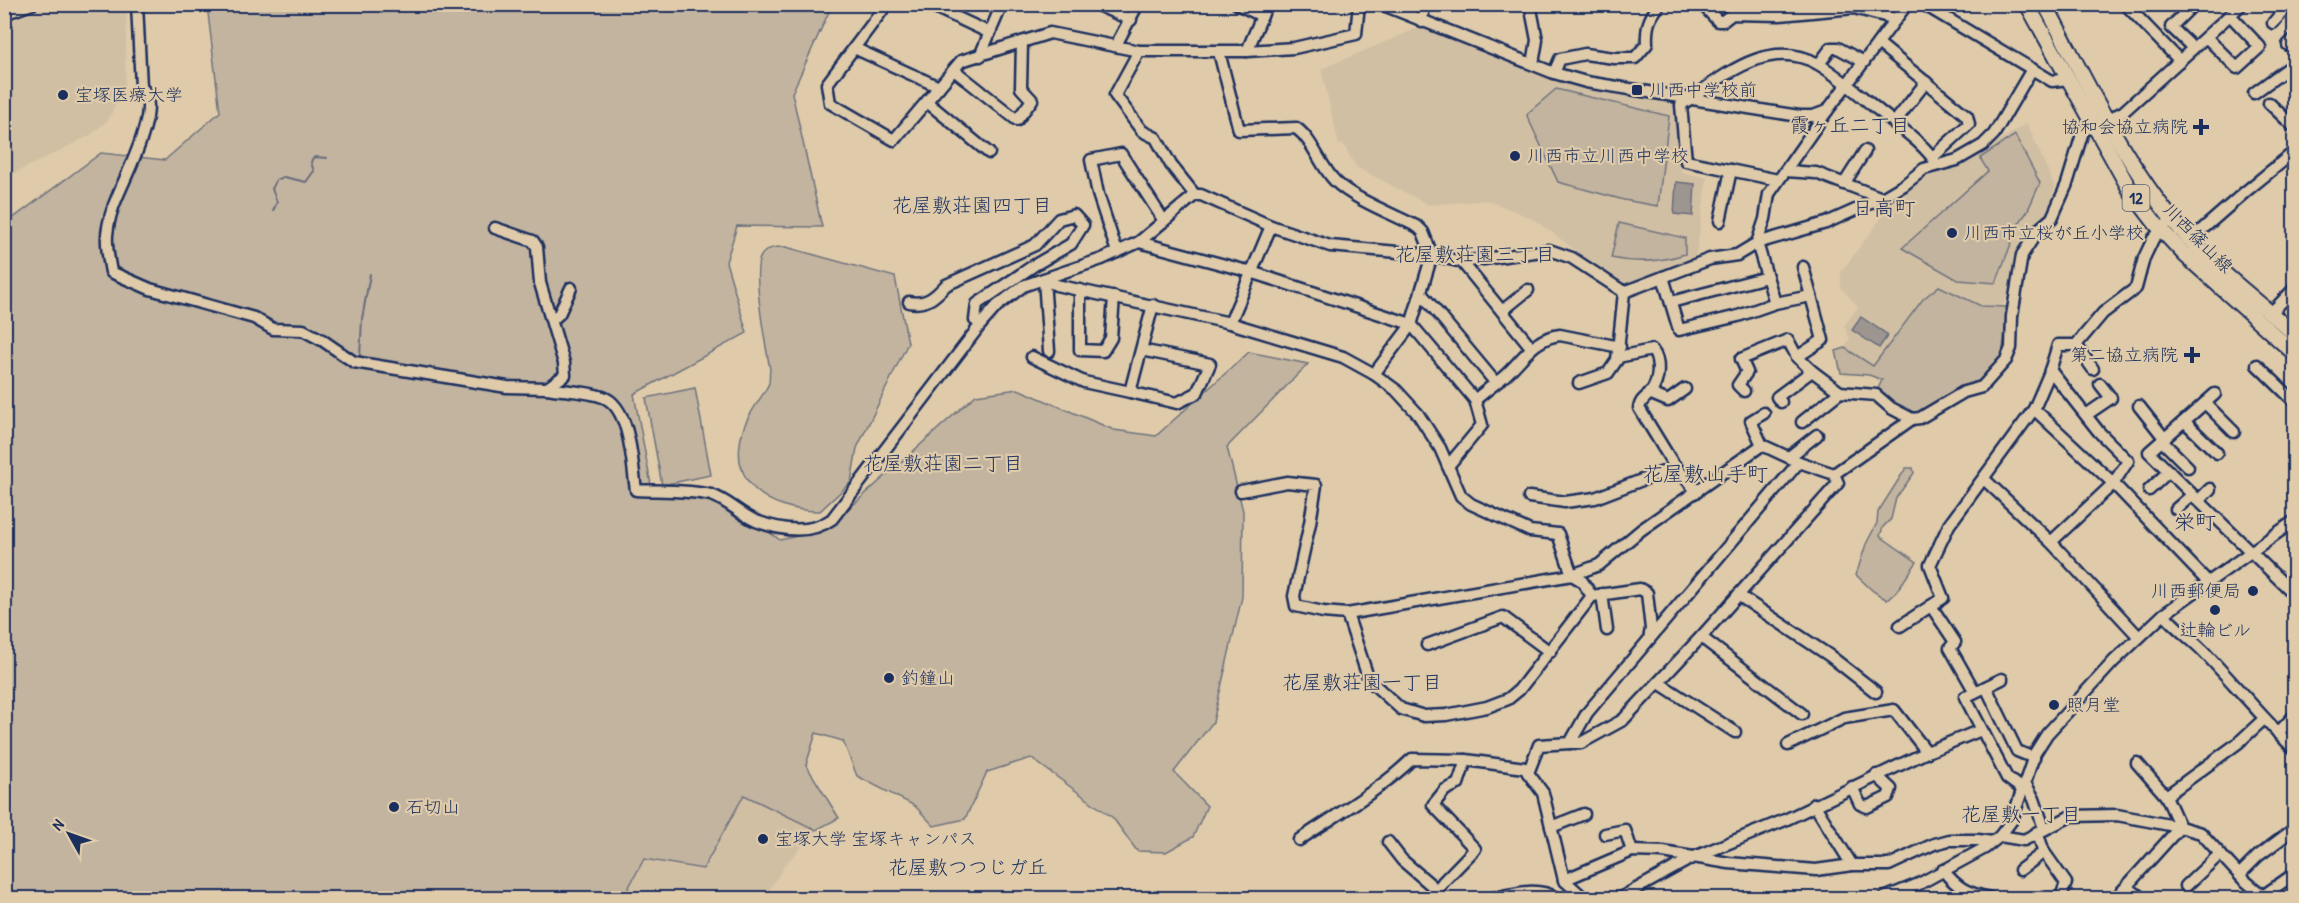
<svg xmlns="http://www.w3.org/2000/svg" width="2299" height="903" font-family="'Patrick Hand','Klee One',sans-serif">
<style>
.built{fill:#d1bfa4}
.green{fill:#c2b49f;stroke:#6e727e;stroke-width:1.5}
.water{fill:#9c9590;stroke:#686c7c;stroke-width:1.5}
.lines{fill:none;stroke-linecap:round;stroke-linejoin:round}
.stream{stroke:#686c7c;stroke-width:2}
.minor-casing{stroke:#1b2f5e;stroke-width:15}
.major-casing{stroke:#1b2f5e;stroke-width:18}
.minor{stroke:#dfcbaa;stroke-width:10}
.major{stroke:#dfcbaa;stroke-width:14}
.poi-dot{fill:#1b2f5e;stroke:#dfcbaa;stroke-width:2}
.labels{text-anchor:middle;stroke-width:4.5;stroke-linejoin:round;paint-order:stroke}
.shield{fill:#dfcbaa;stroke:#565e75;stroke-width:1.5}
.shield-label{font-size:16px;font-weight:bold;fill:#1b2f5e}
.poi-label{font-size:18px;fill:#1b2f5e;stroke:#dfcbaa;text-anchor:start}
.street-label{font-size:18px;fill:#1b2f5e;stroke:#dfcbaa}
.neighbourhood-label{font-size:20px;fill:#1b2f5e;stroke:#dfcbaa}
.quarter-label{font-size:21px;fill:#1b2f5e;stroke:#dfcbaa}
</style>
<rect width="100%" height="100%" fill="#dfcbaa"/>
<filter id="ink" filterUnits="userSpaceOnUse"><feTurbulence type="fractalNoise" baseFrequency=".0167" numOctaves="2"/><feDisplacementMap in="SourceGraphic" scale="12" xChannelSelector="R" yChannelSelector="G"/><feConvolveMatrix kernelMatrix="1 2 1 2 8 2 1 2 1" color-interpolation-filters="sRGB"/></filter>
<g filter="url(#ink)">
<g class="built">
<path d="M55 4 127 5 125 86 108 120 91 135 5 178V23Z"/>
<path d="M1421 27 1555 82 1676 103 1682 172 1707 178 1696 256 1634 283 1622 284 1533 219 1487 200 1429 205 1356 167 1343 144 1339 145 1321 69Z"/>
<path d="M2027 123 2055 187 2049 212 2019 253 2010 290 2003 305 1981 306 1938 286 1923 299 1873 366 1845 348 1850 338 1844 326 1858 307 1841 288V272L1897 197 1929 171 1958 167Z"/>
<path d="M746 789 821 825 785 865 764 898H619L643 853Z"/>
</g>
<g class="green">
<path d="M207 5H832L792 93 822 227 737 226 726 262 747 333 634 394 652 490 712 491 780 540 825 530 976 395 1018 389 1114 430 1156 436 1249 352 1308 364 1227 447 1243 511 1242 597 1213 722 1174 772 1207 806 1193 837 1166 852 1137 851 1113 818 1031 758 987 772 965 819 934 826 915 806 857 776 843 741 816 733 806 765 839 818 816 830 744 795 703 869 644 859 623 898H5L4 225 101 153 165 160 220 112Z"/>
<path d="M1556 89 1669 116 1658 206 1624 200 1558 182 1527 116 1528 113Z"/>
<path d="M2015 135 2040 183 2027 212 2019 223 1996 283 1958 280 1902 248 1988 171 1980 158Z"/>
<path d="M1619 223 1685 238V254C1660 262 1637 264 1611 258Z"/>
<path d="M786 247 895 277 908 343 857 448 851 482 820 511C769 511 725 483 744 427 749 412 765 394 769 383 770 379 769 373 770 369 766 348 751 270 761 256 767 247 776 247 786 247Z"/>
<path d="M1939 286 1981 306 2008 307 2002 356 1981 383 1921 416H1911L1876 393 1882 380 1869 375 1841 373 1836 351 1845 348 1873 366 1923 299Z"/>
<path d="M695 388 711 475 662 485 646 398Z"/>
<path d="M1906 468H1913L1914 473 1896 498 1891 519 1883 527 1880 536 1917 562 1896 592 1887 600 1873 591 1856 575 1866 544 1877 523 1878 512Z"/>
</g>
<g class="water">
<path d="M1676 182 1695 184 1693 216 1674 214Z"/>
<path d="M1861 317 1888 335 1879 348 1852 330Z"/>
</g>
<g class="lines">
<g class="stream">
<path d="M273 211 277 202 272 189 276 180 284 177 306 182 314 171 311 163 312 159 315 157 327 158"/>
<path d="M360 357 362 319 370 274"/>
</g>
<defs>
<g id="minor">
<path d="M137 4 141 87C163 105 127 173 118 195 113 206 108 223 107 235 106 247 109 261 111 272L150 289 254 318 273 329 303 330 322 340 354 362 507 387 547 388 565 375 564 363 540 283 537 247 533 241 495 228"/>
<path d="M887 4 827 84 830 103 894 140 961 61 1050 33 1139 51 1115 95 1142 131 1156 138 1171 165 1195 195H1201L1271 226 1330 246 1432 255 1462 262 1549 250 1572 258 1624 292 1710 259 1737 255 1757 243 1765 219 1769 194 1827 111"/>
<path d="M928 4 990 33"/>
<path d="M1095 4 1131 20"/>
<path d="M1237 4 1262 16"/>
<path d="M1267 4 1247 51 1294 48 1356 34 1359 4"/>
<path d="M1381 4 1554 73 1586 82 1799 116H1813L1827 111 1907 4"/>
<path d="M1530 4 1537 40 1533 64"/>
<path d="M1702 4 1718 21H1723L1732 14 1780 15 1854 8 1896 19"/>
<path d="M1923 4 2052 81 2068 79"/>
<path d="M2130 4 2128 7 2180 61"/>
<path d="M4 14 32 4"/>
<path d="M1422 22 1424 4"/>
<path d="M2273 23 2289 4"/>
<path d="M2206 37 2237 68 2260 47 2230 15"/>
<path d="M1878 43 1967 116 1969 124 1933 157"/>
<path d="M1116 45 1138 4"/>
<path d="M2288 45 2294 39"/>
<path d="M854 48 939 87"/>
<path d="M2193 48 2171 27 2194 4"/>
<path d="M1139 51H1247"/>
<path d="M1219 52 1239 130 1296 128C1313 140 1320 166 1335 181 1353 199 1395 215 1418 227L1423 232 1432 255 1411 325 1374 374"/>
<path d="M980 56 1002 4"/>
<path d="M1819 64 1831 48H1838L1864 62"/>
<path d="M954 70 1017 120 1032 100 1021 88 1022 42"/>
<path d="M1554 73 1560 59 1585 54 1614 58H1635L1647 44C1646 26 1649 18 1660 4"/>
<path d="M2254 93 2294 64"/>
<path d="M927 102 989 153"/>
<path d="M2269 103 2294 127"/>
<path d="M1894 123 1926 82"/>
<path d="M1785 171 1816 173 1882 198"/>
<path d="M1778 180 1686 161 1681 105C1722 78 1767 36 1818 64 1839 76 1858 94 1877 109 1895 124 1927 145 1937 165"/>
<path d="M1844 184 1865 151"/>
<path d="M1720 221 1731 170"/>
<path d="M2190 240 2245 192 2294 152"/>
<path d="M1139 242 1251 272 1411 324 1475 400C1483 393 1492 386 1501 379 1521 363 1532 338 1560 335L1620 347"/>
<path d="M1117 252 1098 194 1091 160 1121 154 1164 221"/>
<path d="M1462 262 1531 347"/>
<path d="M1803 267 1811 296"/>
<path d="M1663 277 1679 330 1738 316 1775 303 1811 296 1823 340 1797 357 1812 371 1840 392 1876 395 1891 408 1912 419"/>
<path d="M1080 290V350L1103 351 1111 338 1114 297"/>
<path d="M1421 293 1495 382"/>
<path d="M1671 302 1767 277"/>
<path d="M1775 303 1757 243 1826 223 1882 198 1904 185 1924 169 1957 160 1983 145 1994 134 2032 69"/>
<path d="M1502 311 1528 290"/>
<path d="M2271 313 2294 289"/>
<path d="M552 320 559 314 571 288"/>
<path d="M1230 323 1271 226"/>
<path d="M981 324 997 306 1023 286 1102 259 1139 242 1195 195"/>
<path d="M2076 345 2093 369"/>
<path d="M1141 350 1130 392 1177 403 1197 393 1210 364 1141 350 1153 305"/>
<path d="M1049 351 1044 279 1056 285 1230 323 1343 357 1374 374 1396 390 1418 414 1440 448 1461 496 1471 504 1530 531 1558 534 1572 575 1582 581 1592 596 1640 589 1647 593 1651 629 1649 639"/>
<path d="M1032 357 1084 382 1130 392"/>
<path d="M1618 357 1652 350C1661 361 1659 381 1651 392 1645 399 1641 399 1639 408L1672 462 1697 492"/>
<path d="M2257 365 2294 401"/>
<path d="M2050 370 2099 432 2128 461 2113 484 2051 542"/>
<path d="M1579 383 1608 373 1617 360 1624 292"/>
<path d="M547 388C565 391 586 391 603 397 631 407 632 465 636 490 657 491 691 490 711 495 727 500 740 514 756 521 780 530 810 535 832 519L981 324 975 320 977 304 1033 266 1071 244 1083 225 1074 215 1059 219 1035 245 946 285C934 298 926 305 909 302"/>
<path d="M1744 391 1738 385 1747 372 1741 359 1788 340 1797 357"/>
<path d="M1649 393 1668 401 1685 389"/>
<path d="M2215 394 2149 452 2294 594"/>
<path d="M1781 402 1777 397 1812 371"/>
<path d="M2205 403 2234 432"/>
<path d="M2139 406 2165 439"/>
<path d="M2034 409 2113 483 2208 582"/>
<path d="M2086 415 2111 398 2100 384"/>
<path d="M1802 422 1840 392"/>
<path d="M2185 422 2217 453"/>
<path d="M2162 441 2188 467"/>
<path d="M1762 445 1751 421 1764 413"/>
<path d="M1789 457 1817 435"/>
<path d="M1448 466 1482 425 1475 400"/>
<path d="M1984 479 2051 542 2139 637"/>
<path d="M2149 490 2169 471"/>
<path d="M1241 491 1287 482 1316 485 1310 523 1294 596 1296 606 1323 612 1347 614 1369 680 1401 709 1424 716 1446 715 1487 707 1508 699 1519 690 1592 596"/>
<path d="M1529 497 1565 502 1595 498 1676 467"/>
<path d="M2198 501 2210 489"/>
<path d="M2176 509 2192 495"/>
<path d="M1602 594 1607 630"/>
<path d="M1738 595 1830 656 1876 692"/>
<path d="M1931 606 1955 642 1950 648 1975 692"/>
<path d="M1347 614 1572 575 1599 565 1641 530 1762 445 1799 462"/>
<path d="M2164 614C2176 629 2192 639 2205 653 2235 685 2263 718 2294 749"/>
<path d="M1900 626 1943 598 1930 565 1949 525 2034 409 2049 374 2058 345H2076L2103 313 2136 288 2144 258 2153 239 2172 218"/>
<path d="M1701 637 1802 714"/>
<path d="M1427 645 1503 617 1550 652"/>
<path d="M2002 679 1965 697 2007 778 2022 789"/>
<path d="M1659 683 1735 732"/>
<path d="M1986 687 2017 751 2034 758"/>
<path d="M2278 733 2294 716"/>
<path d="M1570 743H1581L1623 720 1701 637 1838 483 1834 474"/>
<path d="M1788 745 1844 718 1894 710 1927 752"/>
<path d="M2137 763 2166 796"/>
<path d="M2025 783 2034 799 2044 828"/>
<path d="M1852 787 1860 804 1867 807 1888 797 1891 789 1876 775"/>
<path d="M1814 804 1852 865"/>
<path d="M1551 827 1584 814"/>
<path d="M2037 832 2044 852 2066 883 2061 897 2062 898"/>
<path d="M1605 834 1625 830 1632 851"/>
<path d="M2000 836 2024 840 2071 816 2117 815 2180 827 2201 833 2243 879 2263 896"/>
<path d="M1299 840C1337 814 1379 791 1412 759L1466 760 1525 768 1528 773"/>
<path d="M1388 842 1402 860 1437 890"/>
<path d="M1943 870C1958 889 1967 893 1990 898"/>
<path d="M2020 870 2044 852"/>
<path d="M2240 874 2258 856 2294 829"/>
<path d="M1564 880 1632 851 1663 852 1729 863 1816 870 1852 865H1889L1934 844 1949 840H1978L1992 842"/>
<path d="M2186 886 2220 854"/>
<path d="M2127 887 2142 898"/>
<path d="M1431 898 1443 882 1475 849 1433 805 1445 790 1458 784 1466 760"/>
<path d="M1493 898C1515 894 1536 886 1557 898"/>
<path d="M1584 898 1564 880 1543 793 1528 773 1539 745 1570 743 1587 713 1799 462 1834 474 1912 419 1920 418 1964 392 1982 387 2006 360 2011 348 2012 316 2022 255 2039 229 2052 218 2067 184 2083 131 2123 112 2242 4"/>
<path d="M1620 898 1692 858 1785 820 1927 752 1981 730"/>
<path d="M1884 898 1919 884 1985 848 2000 836 2012 820 2035 753 2047 734 2114 661 2164 614 2294 521"/>
<path d="M2116 898 2180 827 2166 796 2238 743 2264 719"/>
<path d="M2260 898 2294 874"/>
</g>
<g id="major">
<path d="M2027 4 2130 190 2156 224 2185 255 2294 353"/>
<path d="M2045 4C2088 84 2127 171 2189 239 2220 274 2260 302 2294 334"/>
</g>
</defs>
<use href="#minor" class="minor-casing"/>
<use href="#major" class="major-casing"/>
<use href="#minor" class="minor"/>
<use href="#major" class="major"/>
</g>
</g>
<g class="poi-dot">
<rect x="1631" y="84" width="12" height="12" rx="3"/>
<circle cx="63" cy="95" r="6"/>
<path d="M2198 118h6v6h6v6h-6v6h-6v-6h-6v-6h6z"/>
<circle cx="1515" cy="156" r="6"/>
<circle cx="1952" cy="233" r="6"/>
<path d="M2189 346h6v6h6v6h-6v6h-6v-6h-6v-6h6z"/>
<circle cx="2253" cy="591" r="6"/>
<circle cx="2215" cy="610" r="6"/>
<circle cx="889" cy="678" r="6"/>
<circle cx="2054" cy="705" r="6"/>
<circle cx="394" cy="807" r="6"/>
<circle cx="763" cy="839" r="6"/>
</g>
<g class="labels">
<rect class="shield" x="2122.5" y="185" width="27" height="26" rx="4.5"/>
<g class="shield-label">
<text x="2136" y="204">12</text>
</g>
<g class="poi-label">
<text x="1649" y="96">川西中学校前</text>
<text x="75" y="101">宝塚医療大学</text>
<text x="2188" y="133" text-anchor="end">協和会協立病院</text>
<text x="1527" y="162">川西市立川西中学校</text>
<text x="1964" y="239">川西市立桜が丘小学校</text>
<text x="2178" y="361" text-anchor="end">第二協立病院</text>
<text x="2241" y="597" text-anchor="end">川西郵便局</text>
<text x="2215" y="636" text-anchor="middle">辻輪ビル</text>
<text x="901" y="684">釣鐘山</text>
<text x="2066" y="711">照月堂</text>
<text x="406" y="813">石切山</text>
<text x="775" y="845">宝塚大学 宝塚キャンパス</text>
</g>
<g class="street-label">
<text transform="translate(2198 238) rotate(45)" y="6">川西篠山線</text>
</g>
<g class="neighbourhood-label">
<text x="1850" y="132">霞ヶ丘二丁目</text>
<text x="972" y="212">花屋敷荘園四丁目</text>
<text x="1475" y="261">花屋敷荘園三丁目</text>
<text x="943" y="470">花屋敷荘園二丁目</text>
<text x="1362" y="689">花屋敷荘園一丁目</text>
<text x="2021" y="821">花屋敷一丁目</text>
<text x="968" y="874">花屋敷つつじガ丘</text>
</g>
<g class="quarter-label">
<text x="1884" y="215">日高町</text>
<text x="1705" y="481">花屋敷山手町</text>
<text x="2195" y="529">栄町</text>
</g>
</g>
<rect width="2299" height="903" fill="none" stroke="#dfcbaa" stroke-width="24"/>
<rect x="12" y="12" width="2275" height="879" fill="none" stroke="#1b2f5e" stroke-width="2" filter="url(#ink)"/>
<g transform="translate(69 834) rotate(310)" stroke="#dfcbaa" stroke-width="4.5" paint-order="stroke">
<path d="M0-4.5L10 22L0 15L-10 22Z" fill="#1b2f5e"/>
<text y="-9" font-size="16" font-weight="bold" text-anchor="middle" fill="#1b2f5e">N</text>
</g>
</svg>
